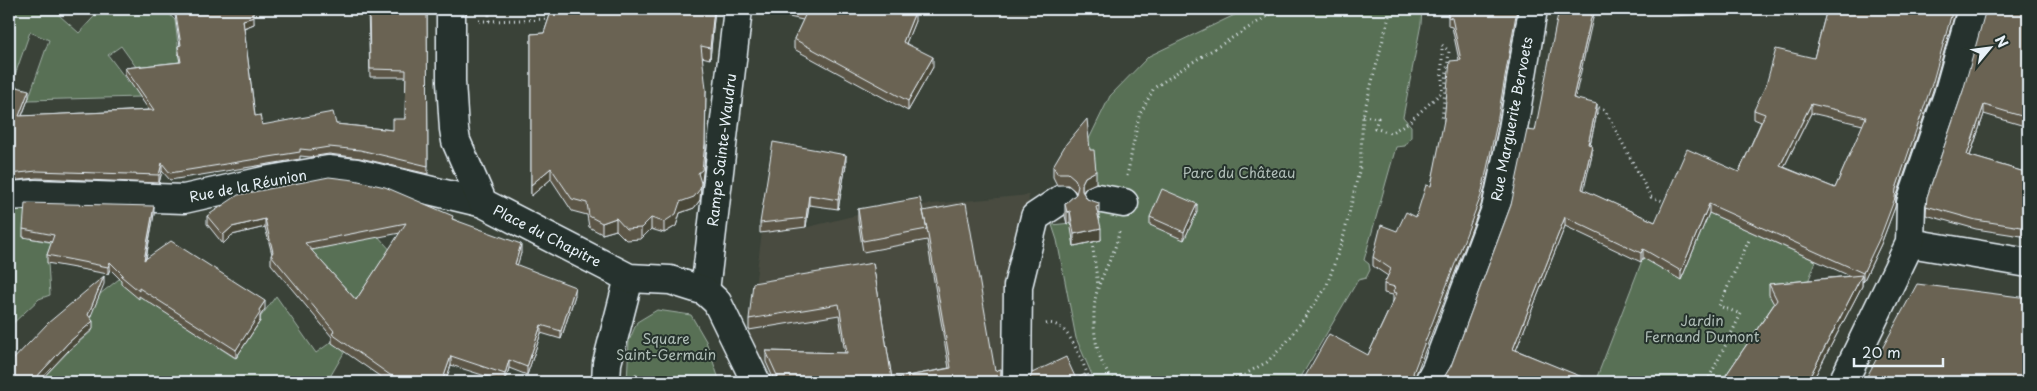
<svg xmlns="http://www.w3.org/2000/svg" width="2037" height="391" font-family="'Playpen Sans',sans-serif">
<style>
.built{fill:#484c40}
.green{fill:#597055;stroke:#a0b0a6;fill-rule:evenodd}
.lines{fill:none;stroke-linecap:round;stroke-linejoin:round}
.street-casing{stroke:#e8f1f8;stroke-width:31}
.secondary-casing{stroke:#e8f1f8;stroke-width:31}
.path{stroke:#e8f1f8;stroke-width:3;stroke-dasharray:1 4;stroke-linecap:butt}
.street{stroke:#26332d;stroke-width:28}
.secondary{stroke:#26332d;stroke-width:28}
.wall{fill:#5b5647;stroke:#e8f1f8;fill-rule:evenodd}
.shaded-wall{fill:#4a4639;stroke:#e8f1f8}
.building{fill:#6a6452;stroke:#e8f1f8;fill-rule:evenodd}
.labels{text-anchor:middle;stroke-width:4;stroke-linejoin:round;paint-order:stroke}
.street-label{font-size:14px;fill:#e8f1f8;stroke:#26332d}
.park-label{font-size:14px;fill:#afbdb7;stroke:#26332d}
</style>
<rect width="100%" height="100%" fill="#3a4238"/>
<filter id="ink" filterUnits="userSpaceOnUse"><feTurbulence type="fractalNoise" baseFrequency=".02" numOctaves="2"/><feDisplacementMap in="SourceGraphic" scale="10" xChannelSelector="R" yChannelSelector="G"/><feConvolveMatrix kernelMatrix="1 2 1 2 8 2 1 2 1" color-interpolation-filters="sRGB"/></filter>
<g filter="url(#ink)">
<path class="built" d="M1029 195 1028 218 1008 382H756L734 337 754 331 749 332 762 232 804 228 857 215 922 205Z"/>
<g class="green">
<path d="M9 9H61L59 15 79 33 101 9H164L175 20 181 69 140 90V97L28 100 49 40 30 32 9 92ZM121 46 139 71 129 83 108 55Z"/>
<path d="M1247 9H1422L1421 24 1403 117 1411 126V137L1405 146 1396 147 1364 260 1369 264 1370 270 1366 278 1358 280 1298 382H1095L1076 338 1057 240 1052 225 1071 223 1074 246 1100 239 1096 218H1099L1093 161 1088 159V141L1110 96 1149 56Z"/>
<path d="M26 204 23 237 54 243 48 263 50 295 39 299 9 327V208Z"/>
<path d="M1709 213 1816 261 1801 300 1777 310 1730 382H1595L1643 258Z"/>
<path d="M377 235 392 252 357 309 305 252Z"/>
<path d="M119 279 130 289 235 358 260 321 259 319 276 296 316 353 334 340 345 351 327 382H39L70 350 93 330 87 323 100 294Z"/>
<path d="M657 310 691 315 706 341 720 382H627L629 341 637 322Z"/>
</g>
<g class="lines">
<defs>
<g id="street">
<path d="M9 196 36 194 184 199 264 181 328 170 357 173 483 203"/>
<path d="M1097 198 1124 203"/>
<path d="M1910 243 2028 263"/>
<path d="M705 291 738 9"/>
<path d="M606 382 607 363 629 278"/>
<path d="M1017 382 1018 286 1035 217 1062 199"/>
<path d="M1429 382 1436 369 1496 209 1512 135 1533 9"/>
<path d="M1843 382 1910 243 1911 203 1948 95 1972 9"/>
</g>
<path id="secondary" d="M451 9V82L454 129 456 141 483 203 629 278 670 280 705 291 717 302 756 382"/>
</defs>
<use href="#street" class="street-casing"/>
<use href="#secondary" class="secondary-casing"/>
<g class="path">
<path d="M479 21H489V9"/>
<path d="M489 21 549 19"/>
<path d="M1594 106 1605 110 1651 197 1666 202"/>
<path d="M1363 116 1378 118 1375 128 1390 133 1409 122 1442 92V45L1449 51 1442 120H1446"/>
<path d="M1127 176 1139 116 1154 88 1188 65 1279 9"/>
<path d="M1092 242 1098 286"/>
<path d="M1046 324C1069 318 1083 366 1091 382"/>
<path d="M635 374 641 382"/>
<path d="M639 382 654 376 676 382"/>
<path d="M1117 382C1093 366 1089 311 1099 285 1106 266 1116 251 1119 232"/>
<path d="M1226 382 1240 377 1267 362 1286 343 1326 288 1344 235 1360 167 1363 116 1391 9"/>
<path d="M1707 382 1741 314 1719 306 1750 238"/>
</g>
<use href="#street" class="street"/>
<use href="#secondary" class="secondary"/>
</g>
<g class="wall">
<path d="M174 9H252L254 24 244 28 255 116 262 125 336 124 393 130 405 119 406 77H370L368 9H427L428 174 360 158 329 154 310 157 300 156V159L170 180 162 171 159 183 37 178 9 181V85L29 97 22 116 149 110 125 75V68L180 62 178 53V46H180Z"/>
<path d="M550 9H715L710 59 702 57 705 156 702 181 701 183 700 200 694 208 680 213 676 226 664 233 651 229 641 239 626 240 616 230 602 234 589 227 587 215 572 211 551 179 531 196V34L544 33 550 15Z"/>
<path d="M770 9H907L915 21 906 43 933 67 908 111 794 49V39L803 20 770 13Z"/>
<path d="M1448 9H1518L1497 132 1481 205 1368 355 1393 301V295L1384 293V284L1388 276 1373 266V257L1397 231 1416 217 1431 186 1459 60 1452 27 1448 26Z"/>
<path d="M1671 9H1754V12L1671 16Z"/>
<path d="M1827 9H1956L1933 90 1896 198 1895 207 1881 244 1863 282 1862 281V286L1812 382H1722V381L1774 304 1769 295V284L1850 276 1709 213 1681 280 1643 258 1641 262 1565 226 1516 350 1592 382 1442 381 1451 366 1511 205 1535 131 1575 98 1597 113 1590 145 1592 154 1583 190 1655 222 1739 172 1761 122 1754 119V110L1814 58ZM1811 113 1863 125 1835 188 1784 167Z"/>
<path d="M2028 9V127L1984 114 1970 156 2028 173V237L1976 229 1926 215 1927 197 1963 91Z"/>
<path d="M1090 150 1096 183 1085 188 1083 192 1087 199 1099 206V218L1101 240 1074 246 1070 222 1067 224 1065 216V204L1076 194 1075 191 1068 185H1057L1053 177V166Z"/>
<path d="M846 165 838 209 809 205 806 227 760 233V223Z"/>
<path d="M858 209 923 214 995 371 1001 369V382H775L766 362V351L845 353 839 315 749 330V319L873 263 892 379 949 368 927 240 863 252 858 220Z"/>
<path d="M1197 212 1184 240 1150 225V217Z"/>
<path d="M154 214 146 259 265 309 260 316V321L236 358 139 296V299L121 284V280L110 269 108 274 47 263V255L52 242 23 237V229Z"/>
<path d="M207 216 453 219 521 253 517 265 575 295 561 339 541 333 527 375 509 368 505 382H504L451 365 445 382H388L332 343V337L271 264V255L272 254 265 227 232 235 223 244 207 224ZM400 233 356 300 311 250Z"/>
</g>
<g class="shaded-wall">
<path d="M714 9H715L710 59V48Z"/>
<path d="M1517 9H1518L1497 132 1481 205 1413 382V373Z"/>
<path d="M1593 9H1595L1573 107V98Z"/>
<path d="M1953 9H1956L1933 90 1896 198 1895 207 1881 244 1863 282V273L1896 189Z"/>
<path d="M915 12V21L903 51V42Z"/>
<path d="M254 17V24L243 28V20Z"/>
<path d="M933 57V67L908 111V101Z"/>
<path d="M706 89 705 156 702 181 698 185V173Z"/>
<path d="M29 90V97L19 123V116Z"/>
<path d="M1597 104V113L1588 153V144Z"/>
<path d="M1811 104V113L1780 175V166Z"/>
<path d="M1984 105V114L1967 164V155Z"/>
<path d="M1592 145V154L1582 198V189Z"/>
<path d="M846 155V165L838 209V200Z"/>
<path d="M162 163V171L159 183V175Z"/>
<path d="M551 168V179L531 196V185Z"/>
<path d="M1096 171V183L1085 188 1082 195V183L1085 177Z"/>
<path d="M701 183 700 200 694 208 680 213 676 226 664 233V222L680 202Z"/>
<path d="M809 195V205L806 227V218Z"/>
<path d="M1197 204V212L1184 240V232Z"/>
<path d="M1709 204V213L1681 280V271Z"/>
<path d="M154 206V214L144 267V260Z"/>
<path d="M1070 211V222L1067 224V212Z"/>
<path d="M1565 217V226L1513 358V349Z"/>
<path d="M616 218V230L602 234V223Z"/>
<path d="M651 218V229L641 239V228Z"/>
<path d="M265 219V227L232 235 223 244V235L232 227Z"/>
<path d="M1101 228V240L1074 246V234Z"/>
<path d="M521 244V253L515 273V264Z"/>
<path d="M1643 249V258L1641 262V253Z"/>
<path d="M110 262V269L108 274V267Z"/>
<path d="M1862 275V286L1812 382H1807Z"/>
<path d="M104 276V284L88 323V315Z"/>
<path d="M575 287V295L561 339V331Z"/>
<path d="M265 301V309L260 316V321L236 358V350L259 310Z"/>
<path d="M93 321V329L68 351 39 382H32L68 343Z"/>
<path d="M541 325V333L527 375V367Z"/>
<path d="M451 356V365L445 382H442Z"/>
<path d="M509 360V368L505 382V374Z"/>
</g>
<g class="building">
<path d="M175 9H252L254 17 243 20 255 116 260 115 262 125 333 112 336 124 393 130V119H405L406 70 370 69 369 9H427L428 166 360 150 329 147 310 150 300 149V152L170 173 162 163 159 175 37 171 9 174V85L29 90 19 116 154 110 125 68 181 62 178 46 181 45Z"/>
<path d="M550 9H714L710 48 701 46 706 89 705 144 702 170 698 173 701 183 700 189 694 197 680 202 676 214 664 222 651 218 641 228 626 229 616 218 602 223 589 216 587 203 572 199 551 168 531 185V34L544 33 550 15Z"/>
<path d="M795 9H907L915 12 903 42 933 57 908 101 794 39 807 11Z"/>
<path d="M1448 9H1517L1497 123 1481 196 1413 373 1417 382H1302L1329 334 1368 355 1397 293 1393 292 1395 287 1384 284 1391 269 1373 257 1381 225 1397 231 1406 212 1416 217 1426 185 1431 186 1444 120 1450 61 1461 60 1452 18 1448 17Z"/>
<path d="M1559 9H1593L1573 98 1597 104 1588 144 1592 145 1582 189 1655 222 1687 149 1739 172 1765 114 1754 110 1766 85 1776 49 1814 58 1827 9H1953L1933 81 1896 189 1895 198 1881 235 1863 273 1709 204 1681 271 1643 249 1641 253 1565 217 1513 349 1592 381V382H1441L1451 366 1511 205 1527 130 1535 131ZM1811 104 1866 117 1835 188 1780 166Z"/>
<path d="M1986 9H2028V118L1984 105 1967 155 2028 173V228L1976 220 1926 206 1927 197 1963 91Z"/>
<path d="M1087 119 1090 150H1094L1096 171 1085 177 1082 183V191L1087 199 1099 203V206L1096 207 1101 228 1074 234 1070 211 1067 212 1065 204 1076 194 1078 186 1075 179 1068 173H1057L1053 166 1066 144Z"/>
<path d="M773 142 846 155 838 200 809 195 806 218 760 223Z"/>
<path d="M329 177 354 180 385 187 453 216 452 219 521 244 515 264 575 287 561 331 541 325 527 367 509 360 505 374 451 356 442 382H409L390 375 332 334 334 331 271 255 273 252 265 219 232 227 223 235 207 216 238 195ZM406 223 356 300 305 243Z"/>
<path d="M1162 189 1197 204 1184 232 1150 217Z"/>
<path d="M920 198 927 229 923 211 966 203 995 371 1001 369 1000 382H780L766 351 847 353 839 304 749 319 753 283 873 263 892 379 951 368 927 229 863 241 858 209Z"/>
<path d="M25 203 154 206 144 260 171 241 265 301 259 310 260 313 236 350 139 288V291L121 276 123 275 110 262 108 267 47 255 54 235 23 229Z"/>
<path d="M1862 275 1807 382H1724L1722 381 1777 300 1769 284Z"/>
<path d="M104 276 88 315 93 321 68 343 32 382H9V364L48 323Z"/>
<path d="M1917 284 2028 298V382H1864Z"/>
<path d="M1066 357 1076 379 1085 374 1088 382H1027L1030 379 1032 373Z"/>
</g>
</g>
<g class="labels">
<g class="street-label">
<text transform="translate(1512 119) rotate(-79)" y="5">Rue Marguerite Bervoets</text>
<text transform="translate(722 150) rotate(-83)" y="5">Rampe Sainte-Waudru</text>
<text transform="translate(248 186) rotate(-11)" y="5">Rue de la Réunion</text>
<text transform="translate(547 236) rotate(27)" y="5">Place du Chapitre</text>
</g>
<g class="park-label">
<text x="1239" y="178">Parc du Château</text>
<text x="1702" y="326">Jardin<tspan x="1702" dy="16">Fernand Dumont</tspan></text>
<text x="666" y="344">Square<tspan x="666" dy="16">Saint-Germain</tspan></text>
</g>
</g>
<rect width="2037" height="391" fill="none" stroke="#26332d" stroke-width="30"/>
<rect x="15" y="15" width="2007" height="361" fill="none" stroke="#e8f1f8" stroke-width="2" filter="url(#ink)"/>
<g transform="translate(1990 48) rotate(61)" stroke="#26332d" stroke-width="4" paint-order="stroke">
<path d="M0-4L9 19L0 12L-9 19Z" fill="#e8f1f8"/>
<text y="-8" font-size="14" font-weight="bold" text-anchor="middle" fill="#e8f1f8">N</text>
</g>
<path d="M1854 358v8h89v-8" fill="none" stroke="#e8f1f8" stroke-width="2.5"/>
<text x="1862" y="358" font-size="15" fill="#e8f1f8" stroke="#26332d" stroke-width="4" paint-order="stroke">20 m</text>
</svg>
